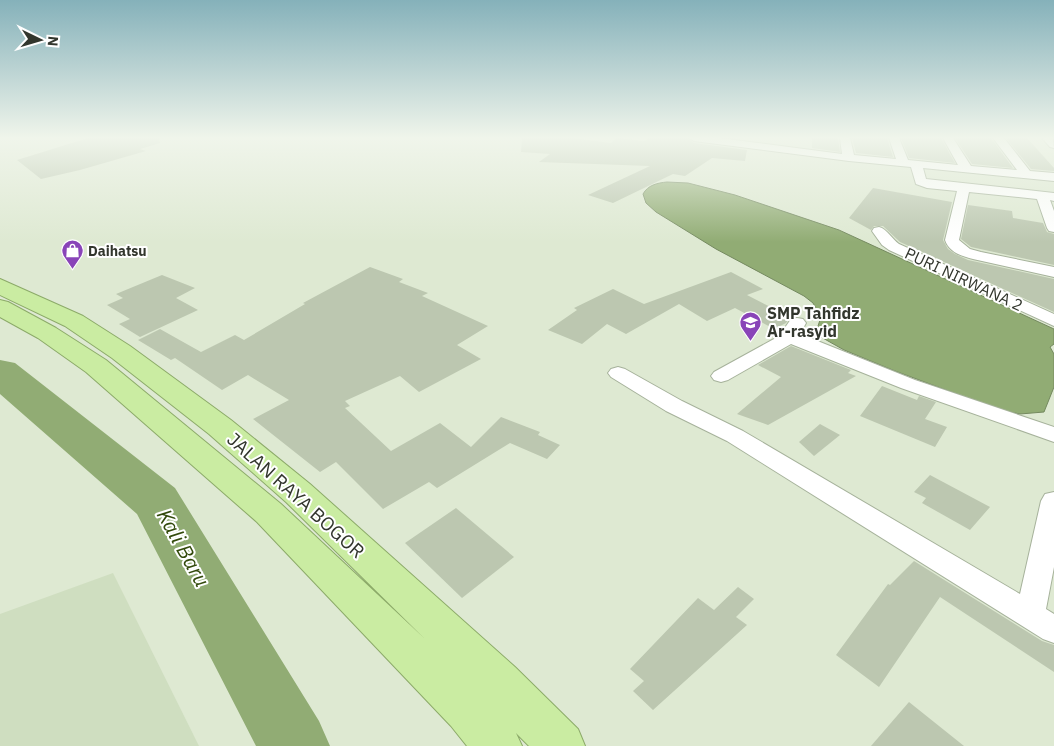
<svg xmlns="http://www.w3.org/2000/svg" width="1054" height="746" font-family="'IBM Plex Sans',sans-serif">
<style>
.built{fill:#cfdec0}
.water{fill:#91ac74;stroke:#74895f}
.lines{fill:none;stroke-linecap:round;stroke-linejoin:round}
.river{fill:#91ac74;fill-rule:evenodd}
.building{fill:#bcc7b0}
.minor-casing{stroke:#a6b29b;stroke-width:2}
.trunk-casing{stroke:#8caa69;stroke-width:2}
.minor{fill:#fff;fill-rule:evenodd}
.trunk{fill:#caeca2;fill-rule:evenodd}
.labels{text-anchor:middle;stroke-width:4;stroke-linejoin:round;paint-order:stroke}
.far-poi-label{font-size:14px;font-weight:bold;fill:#32362d;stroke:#fff;text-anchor:start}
.street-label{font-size:16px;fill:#32362d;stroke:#fff}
.poi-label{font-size:16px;font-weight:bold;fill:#32362d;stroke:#fff;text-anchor:start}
.near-street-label{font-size:19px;fill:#32362d;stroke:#fff}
.near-water-label{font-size:21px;font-style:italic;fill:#324a0b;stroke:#fff}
</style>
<rect width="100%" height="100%" fill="#dee9d2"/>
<path class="built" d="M113 573 199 746H0V614Z"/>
<path class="water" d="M667 182 688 183 735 195 839 230 1054 329V344L1050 347 1054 354V387L1044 412 1020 414 1000 410 895 371 844 350 821 337 816 332 821 317 813 303 804 296 716 249 656 212 646 203 643 194C648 185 657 183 667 182Z"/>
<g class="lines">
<path class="river" d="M0 360 15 363 175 488 319 721 330 746H256L137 514 0 394Z"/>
</g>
<g class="building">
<path d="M88 138H159L160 143 140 149 146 151 80 170 41 179 17 160Z"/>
<path d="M522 138H573L611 143 616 138 645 141 648 138H687L694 143 747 150 745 161 712 158 685 176 673 174 613 203 588 195 650 166 539 162 550 154 521 152Z"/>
<path d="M812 138H838L840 152 812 148Z"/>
<path d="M852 138H887L893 157 856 153Z"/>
<path d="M901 138H941L955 163 909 158Z"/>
<path d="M955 138H991L1013 168 972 164Z"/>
<path d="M1006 138H1027L1054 168V171L1031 169Z"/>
<path d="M873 188 952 202 943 240 948 249 955 254 968 260 1054 279V312L900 242 883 226H874L871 230 849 218Z"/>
<path d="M968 205 1012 211 1013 218 1043 223 1047 232 1054 234V265L971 247 961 239Z"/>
<path d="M370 267 403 279 399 282 428 293 422 296 488 326 457 345 481 359 419 392 400 376 345 401 350 406 345 408 391 451 440 423 471 447 501 417 540 432 538 435 560 445 547 459 510 443 437 488 429 482 383 509 336 462 320 472 253 419 289 400 248 375 222 390 175 358 171 360 138 340 160 329 201 352 235 335 244 340 305 304 303 303Z"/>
<path d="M731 272 763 289 747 295 790 317 786 323 774 329 735 308 707 321 679 304 626 334 607 324 582 344 548 330 577 310 574 308 613 289 644 304Z"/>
<path d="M162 275 195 288 176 298 198 310 140 337 119 324 130 319 107 305 123 298 116 294Z"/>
<path d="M791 346 851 370 848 373 856 376 768 425 737 414 781 377 758 365Z"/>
<path d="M882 386 917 400 919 396 936 402 925 419 947 427 935 447 860 416Z"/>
<path d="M820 424 840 435 814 456 799 442Z"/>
<path d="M930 475 990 507 970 530 922 503 926 498 914 492Z"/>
<path d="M456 508 514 557 462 598 405 543Z"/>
<path d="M914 561 1042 641 1054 645V672L940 597 879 687 836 655 888 584 890 585Z"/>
<path d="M738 587 754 599 736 617 747 625 653 710 633 691 644 681 630 669 698 598 714 610Z"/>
<path d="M909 702 964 746H871Z"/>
</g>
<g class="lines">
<defs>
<g id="minor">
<path d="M689 138H719L842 154 840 138H850L854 155 896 159 889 138H899L908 160 958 165 943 138H953L971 166 1017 170 993 138H1004L1030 171 1054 173V181L923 168 926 179 1054 193V201L1050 200 1054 211V232L1049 231 1047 228 1037 199 969 192 959 240 970 249 981 252 1054 267V277L973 259C961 256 949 252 945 240L957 191 927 188 916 184 911 167 849 161 694 141Z"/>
<path d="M1042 138H1053L1054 148 1050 147Z"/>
<path d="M879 227C887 229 892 239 899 244L1054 314V326L889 250 882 245 872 231 874 228Z"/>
<path d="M797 318 803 319 806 323 800 334 915 380 1054 427V442L901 388 791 344 728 380 721 382 714 380 711 376 714 372 774 339 782 332 791 319Z"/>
<path d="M618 367 625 369 682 401 743 431 1020 594 1041 501 1045 494 1054 492V567L1046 609 1054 614V643L1043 639 727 441 666 411 611 377 608 373 611 369Z"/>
</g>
<path id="trunk" d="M0 279 83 316 130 346 231 420 310 484 515 667 578 729 585 746H529L516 733 522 746H467L451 726 257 522 86 372 38 338 0 317V300L8 302 56 328 106 360 281 504 425 639 286 502 209 434 112 358 65 326 0 295Z"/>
</defs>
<use href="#minor" class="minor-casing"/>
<use href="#trunk" class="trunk-casing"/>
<use href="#minor" class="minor"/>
<use href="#trunk" class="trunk"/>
</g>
<linearGradient id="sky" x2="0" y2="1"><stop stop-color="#85b1ba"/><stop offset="0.57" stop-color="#f0f5eb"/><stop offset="1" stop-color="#f0f5eb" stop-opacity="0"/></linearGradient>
<rect width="1054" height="242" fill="url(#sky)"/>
<defs>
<symbol id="shop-pin" viewBox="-11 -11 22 30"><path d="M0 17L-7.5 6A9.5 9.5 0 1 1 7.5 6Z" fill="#8944b8" stroke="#fff"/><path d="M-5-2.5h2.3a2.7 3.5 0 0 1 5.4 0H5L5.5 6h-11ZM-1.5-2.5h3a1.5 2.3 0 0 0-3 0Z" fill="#fff"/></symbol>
<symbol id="school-pin" viewBox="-11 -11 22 30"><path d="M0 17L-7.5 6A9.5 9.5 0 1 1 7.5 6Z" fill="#8944b8" stroke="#fff"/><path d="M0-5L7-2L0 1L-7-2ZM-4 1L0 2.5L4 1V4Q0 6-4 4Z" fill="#fff"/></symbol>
</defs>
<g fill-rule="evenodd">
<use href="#shop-pin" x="60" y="238" width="25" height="34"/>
<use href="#school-pin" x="738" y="310" width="25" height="34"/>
</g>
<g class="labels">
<g class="far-poi-label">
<text x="88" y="256">Daihatsu</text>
</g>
<g class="street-label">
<text transform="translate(964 279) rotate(25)" y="6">PURI NIRWANA 2</text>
</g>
<g class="poi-label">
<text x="767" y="319">SMP Tahfidz<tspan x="767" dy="18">Ar-rasyid</tspan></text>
</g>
<g class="near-street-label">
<text transform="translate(296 495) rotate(42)" y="7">JALAN RAYA BOGOR</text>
</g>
<g class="near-water-label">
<text transform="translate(183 548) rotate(61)" y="7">Kali Baru</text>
</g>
</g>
<g transform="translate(40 40) rotate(95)" stroke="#ffffff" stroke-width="4" paint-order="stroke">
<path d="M0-4L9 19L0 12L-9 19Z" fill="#32362d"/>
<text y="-8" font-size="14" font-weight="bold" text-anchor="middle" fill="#32362d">N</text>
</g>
</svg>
